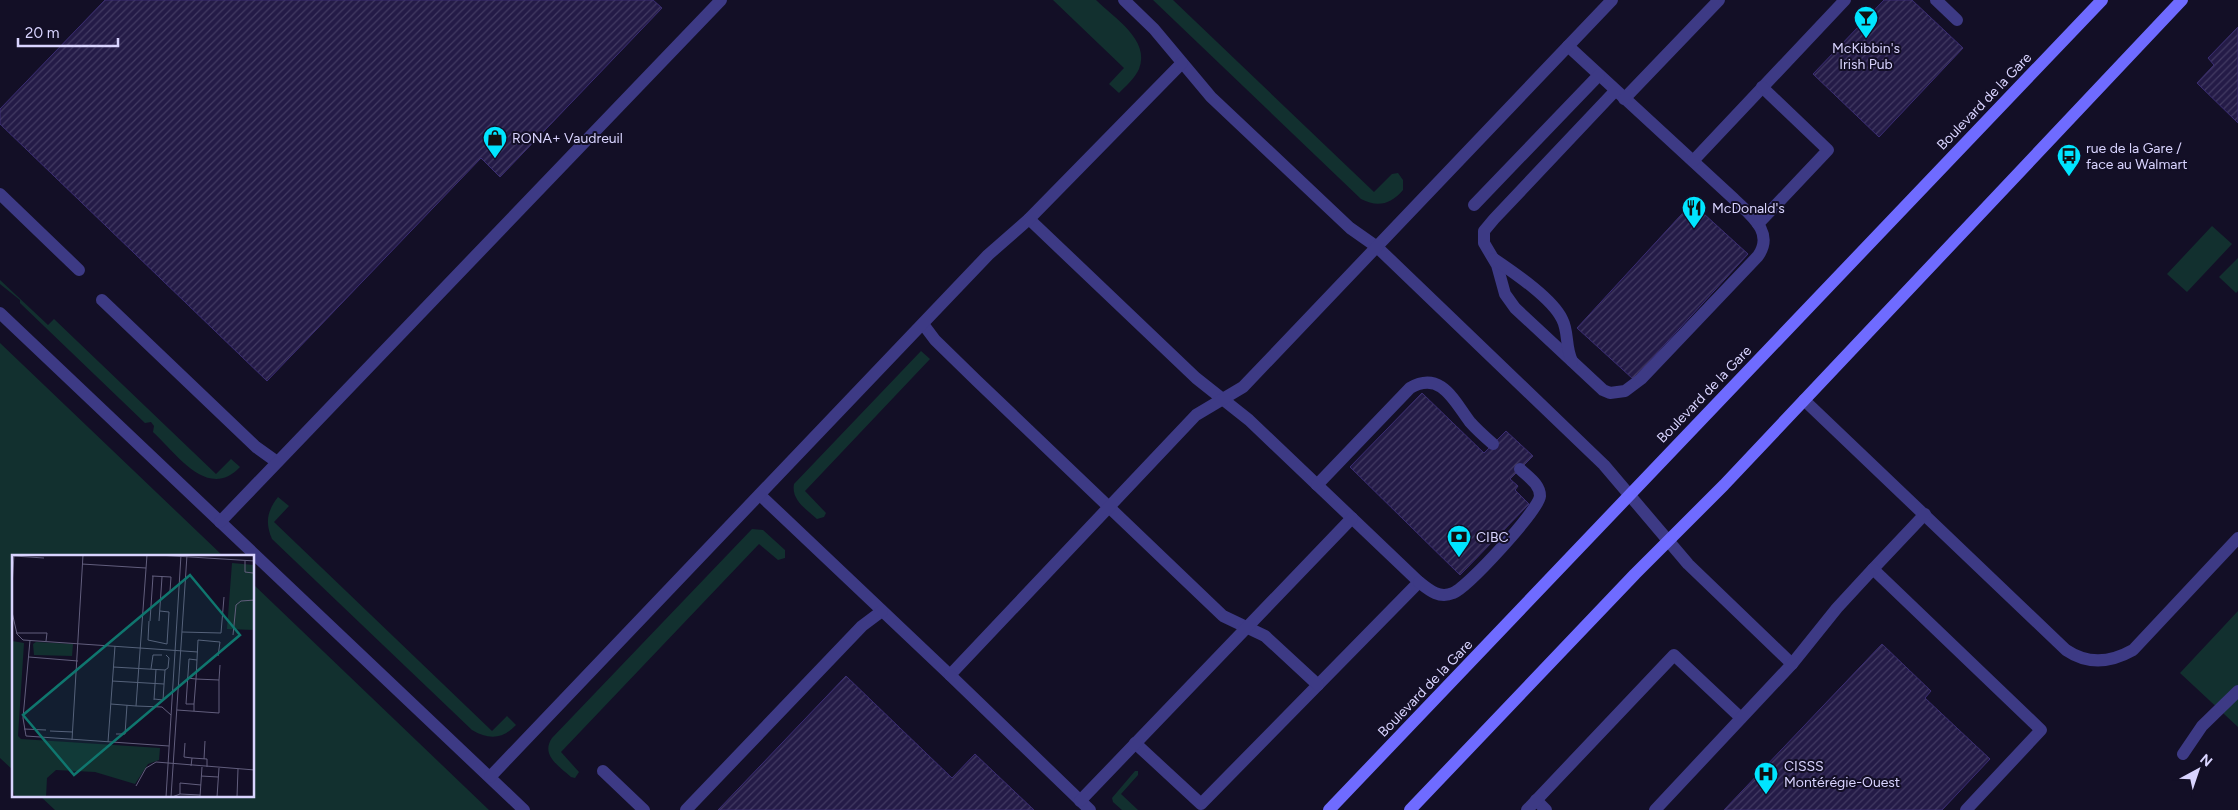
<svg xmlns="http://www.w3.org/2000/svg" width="2238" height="810" font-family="Figtree,sans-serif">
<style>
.grass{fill:#12302f}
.building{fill:url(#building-hatch);stroke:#3b2d73}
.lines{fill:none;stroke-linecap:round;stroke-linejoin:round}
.service{stroke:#3d3a85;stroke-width:12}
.secondary{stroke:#6f6bff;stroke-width:12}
.labels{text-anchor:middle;stroke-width:4;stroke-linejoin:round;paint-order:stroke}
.poi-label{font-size:14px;fill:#d9d4ff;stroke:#130f26;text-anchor:start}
.street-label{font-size:14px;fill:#d9d4ff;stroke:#130f26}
.inset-road{fill:none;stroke:#625e7d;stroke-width:1}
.view{fill:#0f766e;fill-opacity:0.15;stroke:#0f766e;stroke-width:2.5}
.inset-edge{fill:none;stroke:#d9d4ff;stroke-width:2.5}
</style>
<defs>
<pattern id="building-hatch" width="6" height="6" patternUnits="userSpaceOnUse" patternTransform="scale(1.25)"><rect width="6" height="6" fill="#241b47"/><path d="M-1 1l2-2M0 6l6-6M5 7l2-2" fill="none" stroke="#433b63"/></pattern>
</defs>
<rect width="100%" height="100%" fill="#130f26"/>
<g class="grass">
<path d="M1053 0H1096C1113 17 1151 40 1139 69 1135 78 1126 86 1119 93L1109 84 1124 68Z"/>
<path d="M1153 0H1173L1374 192 1392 174 1398 173 1403 180V190C1391 204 1378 208 1361 199Z"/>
<path d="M2212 226 2232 244 2187 292 2167 274Z"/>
<path d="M2238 258V291L2236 293 2219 277Z"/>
<path d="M0 280 48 325 54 319 216 474 231 459 240 467C208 501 177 454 153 432L154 426 151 422 145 423 20 303V300L0 284Z"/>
<path d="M0 343 223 556H14V771L0 758Z"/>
<path d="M921 351 930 359 805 491 826 513 824 517 817 519C806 509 791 500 794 484Z"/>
<path d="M278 497 289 506 274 522 492 731 507 716 516 725C503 739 489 740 472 730L272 539C265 523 267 511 278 497Z"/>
<path d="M752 529 763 530 785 550V558L778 560 759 544 561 752 579 772 575 778 571 777C560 767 540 755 552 738Z"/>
<path d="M254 585 489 810H55L40 796H254Z"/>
<path d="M2238 611V727L2180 673Z"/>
<path d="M1135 771H1138V775L1121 794 1138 810H1122L1113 802 1112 798Z"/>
</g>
<g class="building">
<path d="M105 0H653L662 8 500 177 481 158 267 381 0 124V109Z"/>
<path d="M1884 0H1912L1963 48 1879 137 1813 74Z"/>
<path d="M2238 27V123L2197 83 2214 65 2208 58Z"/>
<path d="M1692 203 1748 254 1633 379 1577 328Z"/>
<path d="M1422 393 1484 453 1506 431 1533 456 1510 479 1518 486 1515 490 1529 504 1460 575 1350 467Z"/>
<path d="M1882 644 1931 691 1925 698 1990 759 1942 810H1724Z"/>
<path d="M846 676 952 778 975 754 1034 810H718Z"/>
</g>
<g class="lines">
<g class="service">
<path d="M1124 0 1154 29 1211 97 1350 228 1377 247 1604 465 1688 564 1792 664"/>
<path d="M1936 0 1957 20"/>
<path d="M1568 46 1734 199C1750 215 1775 232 1758 256L1641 379 1625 391 1610 393 1603 390 1515 308 1505 294 1497 265 1484 243V231L1494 219 1615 91"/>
<path d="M1624 99 1719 0"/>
<path d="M1693 161 1845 0"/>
<path d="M0 194 79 270"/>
<path d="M1474 205 1599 75"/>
<path d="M1029 219 1196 378 1249 420 1419 582 1201 804 1135 743"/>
<path d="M1758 224 1828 150 1762 87"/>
<path d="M1494 259C1513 272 1552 298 1562 319 1569 332 1565 347 1572 361"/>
<path d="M102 300 256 447 277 462"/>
<path d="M0 313 524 810"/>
<path d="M923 324 935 340 977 381 1223 616 1265 636 1318 685"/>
<path d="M1804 400 2066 650C2088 665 2110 663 2133 650L2238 538"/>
<path d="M1317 485 1410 388C1441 370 1454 401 1470 422 1477 430 1485 437 1493 444"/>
<path d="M760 495 950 675 1196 415 1243 387 1612 0"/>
<path d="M220 522 721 0"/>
<path d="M1873 569 1925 514"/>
<path d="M1419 582C1429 590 1439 599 1453 593 1467 588 1539 510 1540 496 1540 484 1528 477 1520 469"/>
<path d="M950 675 1090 810"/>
<path d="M2183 754 2202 726 2238 691"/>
<path d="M603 771 644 810"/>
<path d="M490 777 988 255 1029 219 1182 63"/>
<path d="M1536 800 1546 810"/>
<path d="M1080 801 1352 518"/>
<path d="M686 810 862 626 882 611"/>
<path d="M1527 810 1674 655 1741 718"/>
<path d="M1655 810 1792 664 1837 608 1873 569 2041 730 1966 810"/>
</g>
<g class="secondary">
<path d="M1329 810 2102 0"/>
<path d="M1410 810 1635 574 1724 485 2182 0"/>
</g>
</g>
<defs>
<symbol id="bar-pin" viewBox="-11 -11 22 30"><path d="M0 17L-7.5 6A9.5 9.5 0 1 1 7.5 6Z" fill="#00e5ff" stroke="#130f26"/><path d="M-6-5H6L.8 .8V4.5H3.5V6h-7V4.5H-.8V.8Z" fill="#111"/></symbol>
<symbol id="shop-pin" viewBox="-11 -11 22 30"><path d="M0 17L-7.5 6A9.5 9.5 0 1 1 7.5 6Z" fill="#00e5ff" stroke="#130f26"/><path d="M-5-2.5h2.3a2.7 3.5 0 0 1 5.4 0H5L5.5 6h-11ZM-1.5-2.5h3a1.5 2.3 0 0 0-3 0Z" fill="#111"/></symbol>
<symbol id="bus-pin" viewBox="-11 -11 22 30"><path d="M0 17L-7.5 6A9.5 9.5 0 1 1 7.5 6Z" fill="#00e5ff" stroke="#130f26"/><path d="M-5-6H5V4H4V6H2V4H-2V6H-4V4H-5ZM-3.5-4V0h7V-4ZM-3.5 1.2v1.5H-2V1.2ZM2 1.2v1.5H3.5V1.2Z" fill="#111"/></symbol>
<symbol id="restaurant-pin" viewBox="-11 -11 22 30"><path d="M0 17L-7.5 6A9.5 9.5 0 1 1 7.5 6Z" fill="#00e5ff" stroke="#130f26"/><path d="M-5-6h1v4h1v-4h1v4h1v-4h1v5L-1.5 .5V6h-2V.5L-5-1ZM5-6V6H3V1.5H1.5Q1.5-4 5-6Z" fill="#111"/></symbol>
<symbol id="bank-pin" viewBox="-11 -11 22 30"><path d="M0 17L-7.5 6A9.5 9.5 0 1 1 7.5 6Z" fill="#00e5ff" stroke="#130f26"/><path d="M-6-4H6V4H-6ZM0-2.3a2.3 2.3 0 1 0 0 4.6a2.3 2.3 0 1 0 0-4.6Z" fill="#111"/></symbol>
<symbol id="hospital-pin" viewBox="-11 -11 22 30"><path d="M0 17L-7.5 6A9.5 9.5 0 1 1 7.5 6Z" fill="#00e5ff" stroke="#130f26"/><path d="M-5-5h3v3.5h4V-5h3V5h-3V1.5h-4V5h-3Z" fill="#111"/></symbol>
</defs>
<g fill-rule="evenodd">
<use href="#bar-pin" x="1852" y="4" width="28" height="38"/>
<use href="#shop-pin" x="481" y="124" width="28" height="38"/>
<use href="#bus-pin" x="2055" y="142" width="28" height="38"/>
<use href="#restaurant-pin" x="1680" y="194" width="28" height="38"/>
<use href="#bank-pin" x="1445" y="523" width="28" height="38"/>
<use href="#hospital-pin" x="1752" y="760" width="28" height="38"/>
</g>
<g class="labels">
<g class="poi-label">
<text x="1866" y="53" text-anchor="middle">McKibbin's<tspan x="1866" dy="16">Irish Pub</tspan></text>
<text x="512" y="143">RONA+ Vaudreuil</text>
<text x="2086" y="153">rue de la Gare /<tspan x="2086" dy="16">face au Walmart</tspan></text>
<text x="1712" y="213">McDonald's</text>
<text x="1476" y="542">CIBC</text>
<text x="1784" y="771">CISSS<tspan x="1784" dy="16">Montérégie-Ouest</tspan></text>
</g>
<g class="street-label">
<text transform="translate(1984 101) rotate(-46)" y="5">Boulevard de la Gare</text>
<text transform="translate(1704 394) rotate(-46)" y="5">Boulevard de la Gare</text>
<text transform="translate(1425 688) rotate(-46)" y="5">Boulevard de la Gare</text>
</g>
</g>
<g transform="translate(12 555)">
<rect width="242" height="242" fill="#130f26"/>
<path d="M220 8 242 10V75L215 74ZM0 86 12 88 6 181 9 184 148 193 147 205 136 209 123 229 83 217 44 215 35 223 34 242H3L0 231ZM24 87 61 89 60 101 22 100 21 89Z" fill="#12302f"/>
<path class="inset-road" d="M146 0 243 6M2 1 32 3M233 6V17L241 18M70 9 134 13M140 21 159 22 158 36M0 31 2 0M0 57 5 79 11 85 186 97M137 66 136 85 155 89 157 57 148 56M138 66 141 21M147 66 150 22M170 77 209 78 212 42M4 78H35L34 86M221 80 224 50 229 46 243 45M18 85 11 163 14 181 157 191M17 102 66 106M101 112 153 115 151 145 142 144M139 114 141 100H150M153 115 156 113 157 103 154 100M175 123 184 124 182 149M207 125 208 110M100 126 152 129M142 145 144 114M99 149 124 151 135 0M124 151 150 152 159 160M165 155 207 158V125L184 124 186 85 208 87 206 101M182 156V149H174L177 104 185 105M12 174 34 175M38 176 61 177M104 179H113L115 150M60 185 71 0M96 187 103 91M173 188 172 202 180 203M192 204 193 186M179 211 180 203 195 204V212M189 221 206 222M124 231 134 213 144 207 243 215M168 239V228L189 230M154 242 169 0M159 242 175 0M160 242 168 239 188 240M188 242 190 212M205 242 207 213M225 242 226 214"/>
<path class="view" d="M178 20 228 80 62 220 11 160Z"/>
<rect width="242" height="242" class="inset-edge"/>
</g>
<g transform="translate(2198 770) rotate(40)" stroke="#130f26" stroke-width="4" paint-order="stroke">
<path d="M0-4L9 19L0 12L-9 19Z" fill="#d9d4ff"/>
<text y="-8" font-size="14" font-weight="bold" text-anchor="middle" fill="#d9d4ff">N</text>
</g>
<path d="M18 38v8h100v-8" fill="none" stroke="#d9d4ff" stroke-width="2.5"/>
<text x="25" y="38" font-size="15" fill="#d9d4ff" stroke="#130f26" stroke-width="4" paint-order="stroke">20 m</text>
</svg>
